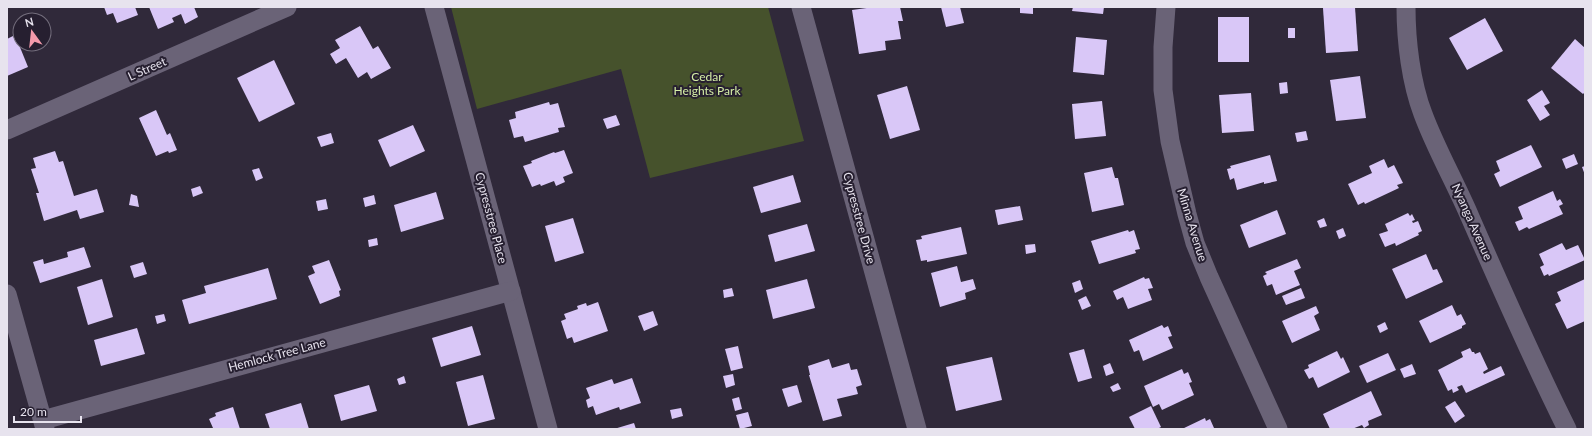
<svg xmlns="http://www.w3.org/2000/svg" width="1592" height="436" font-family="Lato,sans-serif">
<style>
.green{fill:#46522c}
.building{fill:#d9c7f7}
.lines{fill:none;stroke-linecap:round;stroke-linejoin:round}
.street{stroke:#6a6377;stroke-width:19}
.labels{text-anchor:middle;stroke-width:4;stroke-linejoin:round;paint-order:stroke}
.street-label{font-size:12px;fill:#e7e3ee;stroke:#261f30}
.park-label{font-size:12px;fill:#d5eea6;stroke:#261f30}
</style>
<rect width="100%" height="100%" fill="#30293a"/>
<path class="green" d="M451 7H768L804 141 650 178 621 69 477 109Z"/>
<g class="building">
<path d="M104 7H135L138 15 117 23 113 13 107 15Z"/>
<path d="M149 7H194L198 17 185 24 181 14 172 18 174 22 158 29Z"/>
<path d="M874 7H900L903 21H898L901 39 885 41 886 50 859 54 852 10Z"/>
<path d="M941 7H960L964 23 946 27Z"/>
<path d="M1020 7H1033V14L1020 13Z"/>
<path d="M1073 7H1104L1103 14 1072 11Z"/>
<path d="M1355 7 1358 51 1326 53 1323 8Z"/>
<rect x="1218" y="17" width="31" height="45"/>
<path d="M1485 18 1503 51 1467 70 1449 38Z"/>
<path d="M360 26 373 49 378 46 391 68 371 79 367 72 358 78 346 58 336 64 330 54 340 48 335 40Z"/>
<rect x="1288" y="28" width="7" height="10"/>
<path d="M15 35 28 67 7 76V39Z"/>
<path d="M1076 37 1107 40 1104 75 1073 72Z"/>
<path d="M1575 39 1585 48V92L1583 94 1551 68Z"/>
<path d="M274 60 295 104 259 122 237 78Z"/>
<path d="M1360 76 1366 118 1336 121 1330 80Z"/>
<path d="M1287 82 1288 93 1280 94 1279 83Z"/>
<path d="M907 86 920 130 890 139 877 95Z"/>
<path d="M1542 90 1550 103 1544 106 1550 115 1540 121 1527 100Z"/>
<path d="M1251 93 1254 131 1222 133 1219 95Z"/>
<path d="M1102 101 1106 136 1075 139 1072 104Z"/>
<path d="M549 102 550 105 558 103 565 127 558 128 559 132 525 142 523 136 514 138 509 120 516 118 515 112Z"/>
<path d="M156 110 167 135 170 133 177 150 169 153 168 151 156 156 139 118Z"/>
<path d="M616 115 620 125 607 129 603 119Z"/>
<path d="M413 125 425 151 390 167 378 140Z"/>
<path d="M1306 131 1308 140 1297 142 1295 133Z"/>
<path d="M331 133 334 143 321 147 317 137Z"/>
<path d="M1531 145 1542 167 1500 187 1494 174 1500 171 1496 161Z"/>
<path d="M564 150 573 173 563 177 565 182 556 186 554 181 541 186 540 184 532 187 523 166 532 163 531 161 554 152 555 153Z"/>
<path d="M55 151 59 162 63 161 74 196 97 189 104 212 80 219 77 210 44 221 36 193H39L31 169 36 168 33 158Z"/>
<path d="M1574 154 1578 164 1566 169 1562 159Z"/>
<path d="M1270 155 1277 181 1264 184V182L1237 190 1234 178 1230 180 1227 169 1231 168 1230 166Z"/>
<path d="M1384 159 1388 168 1394 165 1403 183 1397 185 1399 188 1365 204 1364 202 1358 205 1348 184 1372 173 1369 166Z"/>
<path d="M1585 166V175L1582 167Z"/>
<path d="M1112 167 1115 178H1118L1124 205 1092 212 1084 173Z"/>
<path d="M259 168 263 178 256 181 252 170Z"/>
<path d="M793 175 801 202 761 213 753 187Z"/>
<path d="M200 186 203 193 193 197 191 189Z"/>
<path d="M1553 191 1557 201 1560 199 1563 204 1559 206 1563 214 1529 229 1527 227 1519 231 1515 222 1523 219 1518 207Z"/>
<path d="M436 192 444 219 401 232 394 205Z"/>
<path d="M131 194 137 196 139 207 129 205Z"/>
<path d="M374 195 376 204 365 207 363 198Z"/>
<path d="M326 199 328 209 318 211 316 201Z"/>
<path d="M1020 206 1023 220 998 225 995 210Z"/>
<path d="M1277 210 1286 234 1249 248 1240 225Z"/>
<path d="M1408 213 1410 216 1412 214 1415 220 1412 221 1413 223 1418 221 1422 231 1418 233 1419 235 1396 246 1395 243 1385 247 1379 234 1388 231 1385 224Z"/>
<path d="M573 218 584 253 555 262 545 226Z"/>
<path d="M1324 218 1327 226 1320 228 1317 221Z"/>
<path d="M807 224 815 251 775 262 768 235Z"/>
<path d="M961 227 967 254 927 262V260L921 261 916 240 922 239 921 236Z"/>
<path d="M1343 228 1346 236 1339 239 1336 231Z"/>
<path d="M1128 230 1129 232 1134 230 1140 249 1135 250 1136 253 1099 264 1091 241Z"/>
<path d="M377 238 378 245 369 247 368 240Z"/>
<path d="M1562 243 1566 250 1578 245 1585 260 1549 276 1548 274 1544 276 1540 267 1544 265 1539 254Z"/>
<path d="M1035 244 1036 252 1026 254 1025 245Z"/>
<path d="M84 247 91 267 40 283 33 262 43 259 44 264 68 257 67 252Z"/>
<path d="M1426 254 1433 270 1437 269 1443 282 1406 299 1392 269Z"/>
<path d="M1297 259 1301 268 1294 271 1300 285 1276 295 1272 284 1267 286 1263 276 1267 274 1265 272Z"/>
<path d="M329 260 341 290 339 291 340 296 320 304 308 276 315 273 312 266Z"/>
<path d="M143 262 147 274 134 278 130 266Z"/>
<path d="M957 266 961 282 973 279 976 289 965 293 966 299 940 307 931 273Z"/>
<path d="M268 268 277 299 189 324 182 300 206 293 204 286Z"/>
<path d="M1144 277 1145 279 1149 278 1153 288 1148 289 1152 300 1128 309 1123 297 1117 300 1113 291Z"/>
<path d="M102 279 113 317 88 325 77 287Z"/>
<path d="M807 279 815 308 773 319 766 290Z"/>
<path d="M1585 279V321L1567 329 1555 304 1561 301 1557 292Z"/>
<path d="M1080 280 1083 289 1075 293 1072 283Z"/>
<path d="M732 288 734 296 724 298 723 290Z"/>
<path d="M1301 288 1305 298 1286 305 1282 296Z"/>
<path d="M1086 296 1091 306 1082 310 1078 300Z"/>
<path d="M598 302 608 331 574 343 572 337 567 339 561 321 566 319 564 314 578 309 577 306 586 303 587 306Z"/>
<path d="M1452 305 1457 316 1461 314 1466 324 1462 326V328L1430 343 1419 321Z"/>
<path d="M1316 306 1319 313 1314 316 1320 330 1292 343 1282 321Z"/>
<path d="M653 311 658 325 644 331 638 316Z"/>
<path d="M164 314 166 321 157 324 155 316Z"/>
<path d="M1385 322 1388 329 1380 333 1377 326Z"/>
<path d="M1162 325 1164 328 1168 326 1172 336 1168 337 1173 348 1143 361 1139 350 1134 352 1129 340Z"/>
<path d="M472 326 481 355 441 367 432 338Z"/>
<path d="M137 328 145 354 101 366 94 340Z"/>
<path d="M738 346 743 368 731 371 725 349Z"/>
<path d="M1470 348 1472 352H1474L1475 354 1480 352 1488 369 1483 372 1484 374 1501 366 1505 375 1466 393 1462 385 1457 387 1459 390 1453 393 1452 389 1448 391 1438 370 1463 357 1461 352Z"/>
<path d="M1084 349 1092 378 1078 382 1069 353Z"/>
<path d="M1337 351 1341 359 1343 357 1350 372 1318 388 1313 377 1309 379 1304 370 1309 368 1308 365Z"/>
<path d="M1388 353 1396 370 1367 383 1359 366Z"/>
<path d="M992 357 1002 400 956 411 946 367Z"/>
<path d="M829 359 832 368 849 363 851 370 857 369 862 385 856 387 858 394 837 399 842 416 823 421 809 375H810L808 366Z"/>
<path d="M1110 363 1114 373 1106 376 1103 366Z"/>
<path d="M1412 364 1416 374 1404 378 1400 369Z"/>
<path d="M1182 369 1184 374 1188 372 1192 382 1189 383 1194 395 1162 410 1159 404 1153 407 1144 386Z"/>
<path d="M733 374 735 385 726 388 723 376Z"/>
<path d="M483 375 495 419 468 426 456 382Z"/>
<path d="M404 376 406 383 399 385 397 379Z"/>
<path d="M632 378 641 403 620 410 619 407 596 415 593 406 588 408 586 400 590 398 586 388 612 379 614 384Z"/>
<path d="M1118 383 1121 389 1113 392 1110 387Z"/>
<path d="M369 385 377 411 341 421 334 395Z"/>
<path d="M797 385 802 402 788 407 782 389Z"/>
<path d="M1371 391 1382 415 1368 421 1369 425 1364 428 1362 425 1352 429H1330L1323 414Z"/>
<path d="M739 397 742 409 735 411 732 399Z"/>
<path d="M1455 401 1465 416 1455 423 1445 407Z"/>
<path d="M301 403 309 429H270L265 414Z"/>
<path d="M1151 406 1161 427 1157 429H1135L1129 417Z"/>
<path d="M233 407 240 429H210L213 428 209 419 216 416 215 413Z"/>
<path d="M681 408 683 416 672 419 670 410Z"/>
<path d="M748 412 752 426 740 429 736 415Z"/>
<path d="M1205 418 1206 421 1210 419 1214 428 1182 429Z"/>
<path d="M634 423 636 429H614Z"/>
</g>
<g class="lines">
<g class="street">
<path d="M434 7 548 429"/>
<path d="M801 7 917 429"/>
<path d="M1166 7 1163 47V90L1170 141 1187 214 1195 243 1209 277 1278 429"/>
<path d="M1406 7C1406 41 1411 83 1423 114 1436 149 1455 182 1470 217 1501 288 1532 359 1567 429"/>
<path d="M7 130 287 7"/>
<path d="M7 294 45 429"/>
<path d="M43 420 511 291"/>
</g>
</g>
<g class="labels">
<g class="street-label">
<text transform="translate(147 69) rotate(-24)" y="4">L Street</text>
<text transform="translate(491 218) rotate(75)" y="4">Cypresstree Place</text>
<text transform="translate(859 218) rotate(75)" y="4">Cypresstree Drive</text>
<text transform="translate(1472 222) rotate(66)" y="4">Nyanga Avenue</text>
<text transform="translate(1192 225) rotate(73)" y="4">Minna Avenue</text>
<text transform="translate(277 355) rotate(-15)" y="4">Hemlock Tree Lane</text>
</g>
<g class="park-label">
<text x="707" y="81">Cedar<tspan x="707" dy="14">Heights Park</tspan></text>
</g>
</g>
<rect width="1592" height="436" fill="none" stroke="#e7e3ee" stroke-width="16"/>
<g transform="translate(32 32) rotate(345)"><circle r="19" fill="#261f30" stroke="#736d7c"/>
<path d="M0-3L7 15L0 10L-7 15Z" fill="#f39aab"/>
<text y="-6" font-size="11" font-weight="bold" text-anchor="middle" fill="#e7e3ee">N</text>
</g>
<path d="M14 416v6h67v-6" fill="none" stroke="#e7e3ee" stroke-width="2"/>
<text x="20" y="416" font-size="12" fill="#e7e3ee" stroke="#261f30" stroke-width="3" paint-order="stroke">20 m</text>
</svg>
